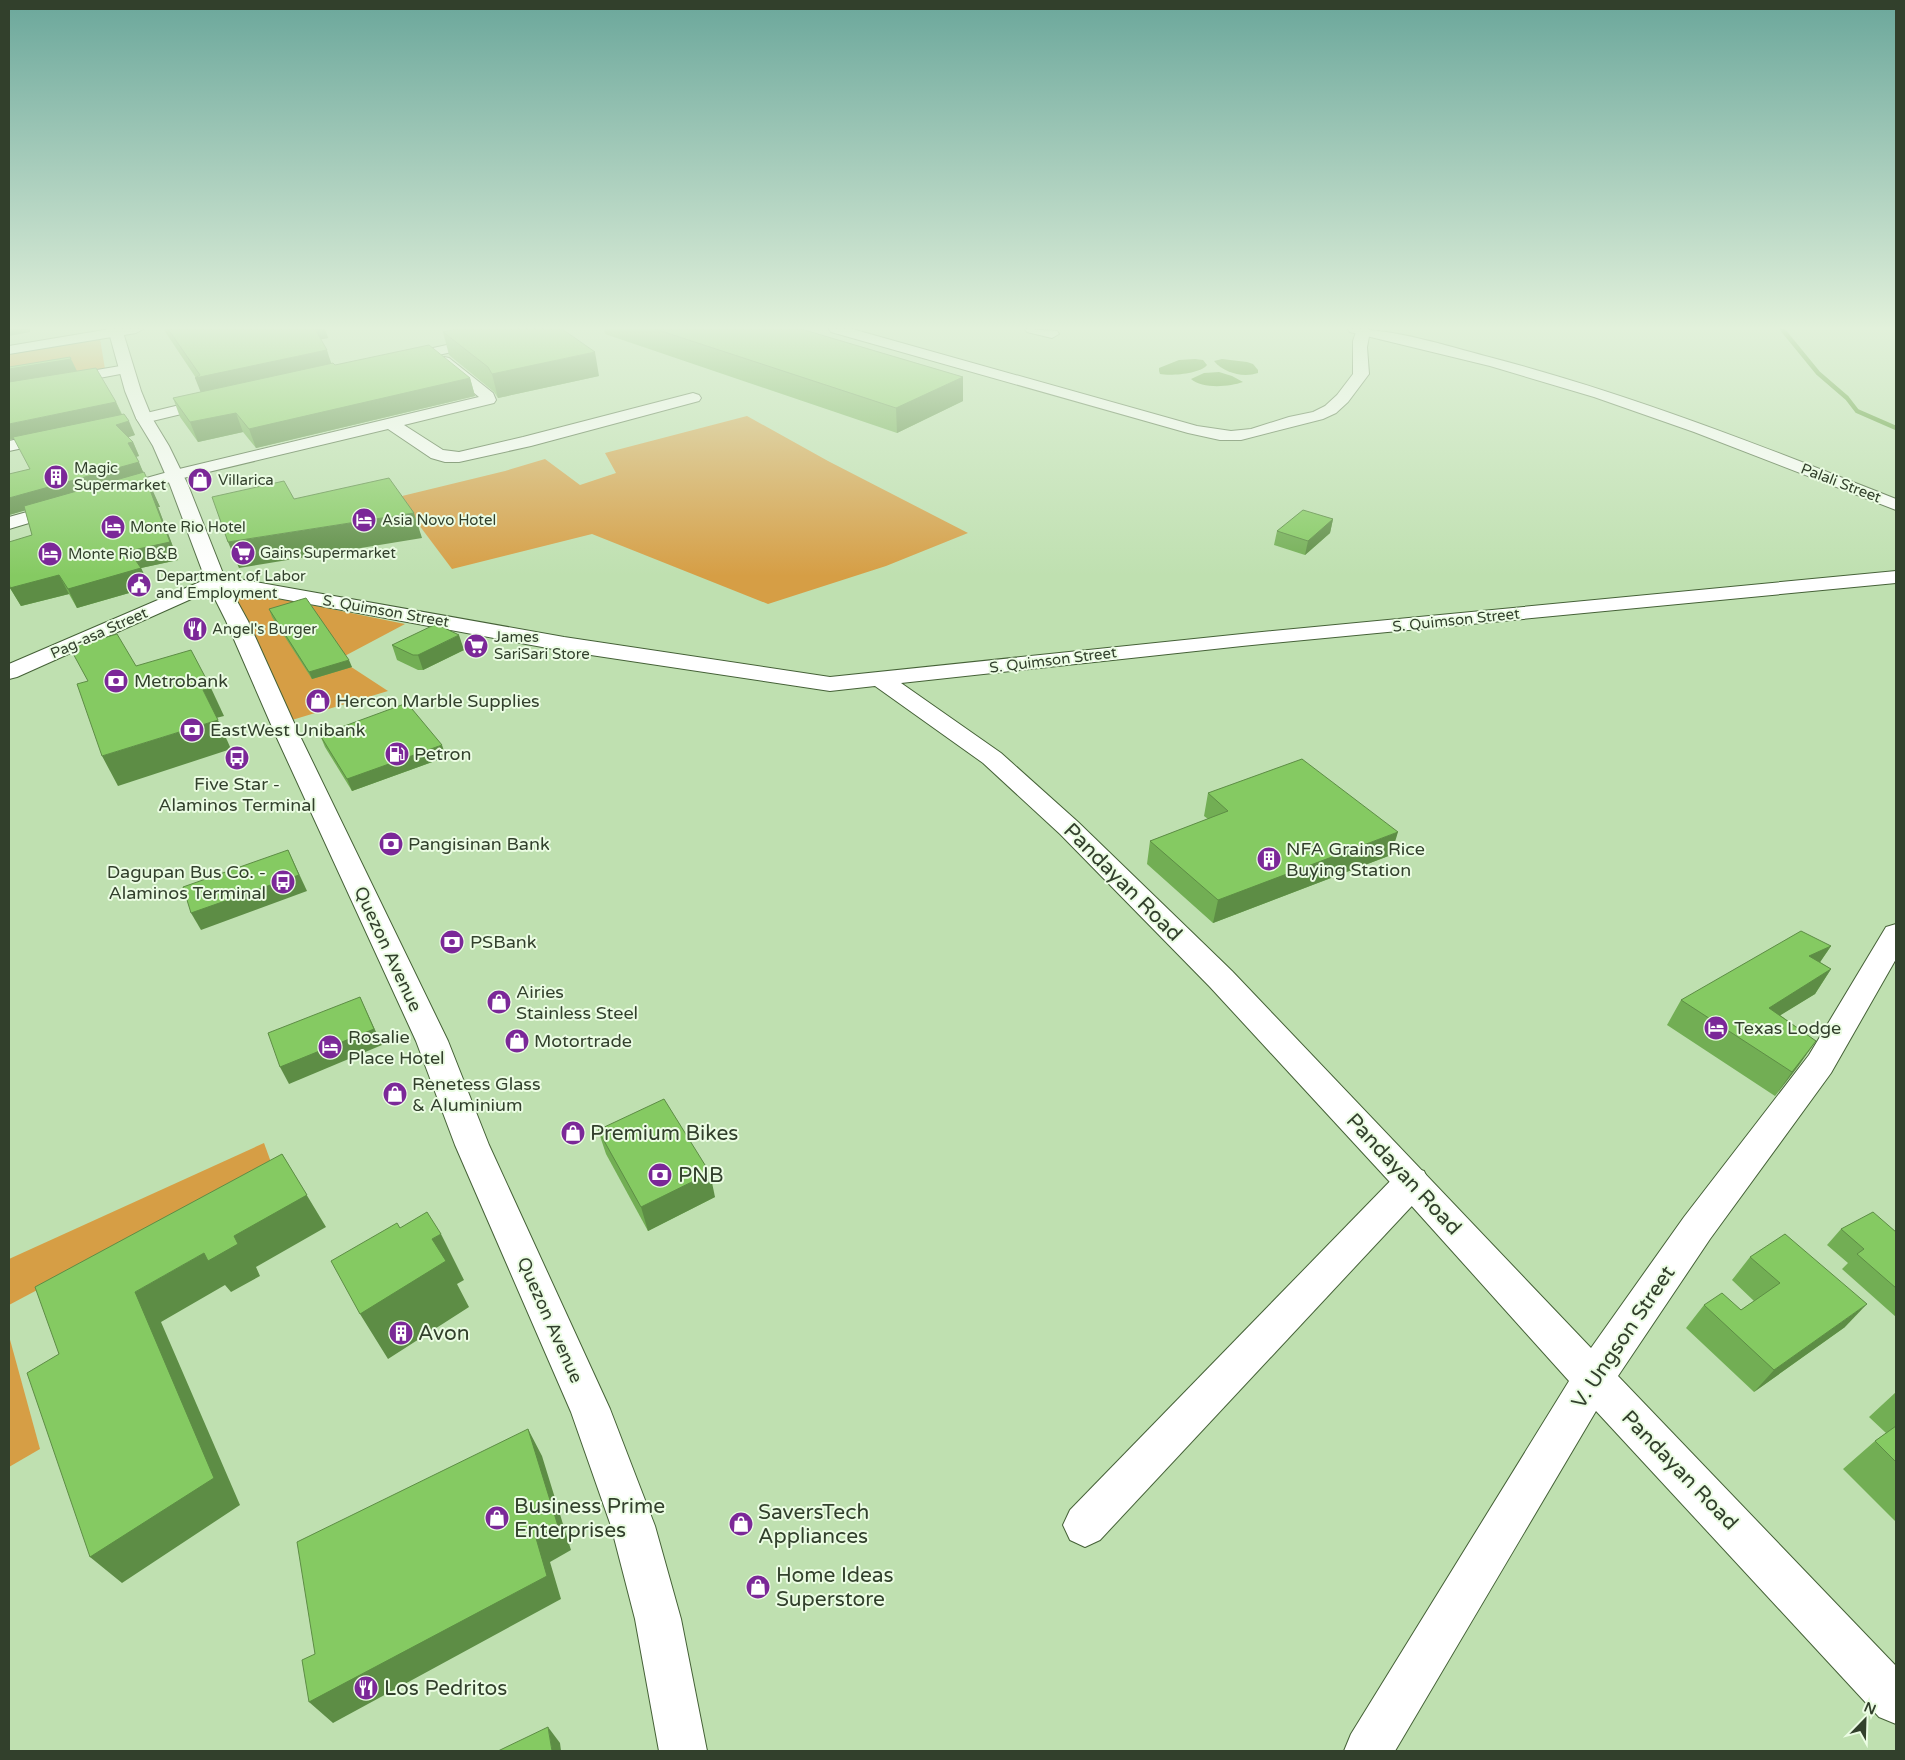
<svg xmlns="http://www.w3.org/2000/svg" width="1905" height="1760" font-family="'Varela Round',sans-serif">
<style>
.green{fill:#d69e45}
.water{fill:#519328}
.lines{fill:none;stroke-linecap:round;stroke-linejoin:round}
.stream{stroke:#519328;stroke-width:4.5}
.minor-casing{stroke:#456137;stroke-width:2}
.tertiary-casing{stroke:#456137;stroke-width:2}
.secondary-casing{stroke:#456137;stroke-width:2}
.minor{fill:#fff;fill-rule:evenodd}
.tertiary{fill:#fff;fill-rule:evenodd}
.secondary{fill:#fff;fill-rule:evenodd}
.wall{fill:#72ae54}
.shaded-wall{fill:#5d8d45}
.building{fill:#85ca62;stroke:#5d8d45}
.labels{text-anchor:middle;stroke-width:4;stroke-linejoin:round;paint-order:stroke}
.far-poi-label{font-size:15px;fill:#32402c;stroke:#ebfce3;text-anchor:start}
.far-street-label{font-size:15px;fill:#32402c;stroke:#ebfce3}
.poi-label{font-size:18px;fill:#32402c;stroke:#ebfce3;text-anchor:start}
.street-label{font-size:18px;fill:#32402c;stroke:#ebfce3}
.near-street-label{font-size:21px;fill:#32402c;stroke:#ebfce3}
.near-poi-label{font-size:21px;fill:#32402c;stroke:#ebfce3;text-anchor:start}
</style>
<rect width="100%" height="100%" fill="#bfe0b0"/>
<g class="green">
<path d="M100 339 106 375 9 392V354Z"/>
<path d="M747 416 828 461 968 533 886 566 768 604 592 534 452 569 398 497 505 471 545 459 580 485 616 473 605 453Z"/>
<path d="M231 593 292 601 405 624 339 659 388 691 292 720Z"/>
<path d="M264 1143 272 1165 9 1305V1259Z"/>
<path d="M9 1336 40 1449 9 1467Z"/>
</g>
<g class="water">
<path d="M1195 359 1203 360 1207 365C1200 374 1171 376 1160 374L1159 371V368L1179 360Z"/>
<path d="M1222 359 1247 362 1253 364 1258 370V373C1243 378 1224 373 1214 361Z"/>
<path d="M1219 372 1232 376 1243 382C1229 387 1202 389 1191 379L1204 373Z"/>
</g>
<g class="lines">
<path class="stream" d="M1782 329 1818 373 1847 398 1857 411 1896 428"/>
<defs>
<g id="minor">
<path d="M518 329H545L538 333 402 363 397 362 395 359 397 356 402 355Z"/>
<path d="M829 329H852L1197 426 1231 431 1251 429 1289 417 1313 412 1325 406 1337 395 1353 374V341L1357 329H1369L1370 331 1367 347 1369 374 1348 402 1336 413 1323 419 1241 440H1220L1188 433 831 332Z"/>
<path d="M1025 329 1057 331 1059 334 1052 338 1027 332Z"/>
<path d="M444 357 449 358 493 393 496 400 494 403 404 425 443 450 459 452 523 437 693 393 699 395 701 398 699 401 531 446 459 462H445L431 458 388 429 175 480 169 479 166 475 169 471 175 470 479 397 439 364 437 361 439 358Z"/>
<path d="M126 365 131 366 133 369 131 372 9 395V385Z"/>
<path d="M213 397 219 399 221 402 219 405 144 423 138 421 136 418 138 415Z"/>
<path d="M1412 1167 1424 1171 1429 1182 1424 1193 1100 1540 1085 1547 1070 1540 1063 1525 1070 1510 1400 1171Z"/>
</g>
<g id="tertiary">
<path d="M110 329H143L136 333 9 354V346Z"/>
<path d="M1348 329C1396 329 1443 345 1489 357 1628 393 1762 446 1896 499V510L1694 432 1594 397 1490 366 1350 332Z"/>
<path d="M175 470 181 471 184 475 181 479 113 498 107 497 104 493 107 489Z"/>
<path d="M63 502 69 503 72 507 69 511 9 529V517Z"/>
<path d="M1896 571V583L1242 646 901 683 1001 753 1078 822 1232 971 1591 1348 1684 1217 1809 1055 1886 927 1896 924V959L1831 1073 1710 1239 1618 1376 1896 1666V1724L1879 1717 1596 1411 1395 1751H1344L1351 1734 1569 1381 1400 1193 1210 987 1060 834 983 763 875 686 830 691 564 651 218 587 17 677 9 679V664L216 575 564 637 830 677 1242 634Z"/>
</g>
<g id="secondary">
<path d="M108 329H122L141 391 152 418 169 446 188 485 226 581 248 621 300 736 448 1041 489 1145 610 1409 655 1526 681 1619 707 1751H659L635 1619 611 1526 571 1412 455 1145 416 1041 276 736 226 621 206 581 170 485 153 446 136 418 125 391Z"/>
<path d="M55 431 61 432 63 436 61 440 9 451V441Z"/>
</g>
</defs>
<use href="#minor" class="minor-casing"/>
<use href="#tertiary" class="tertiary-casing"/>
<use href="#secondary" class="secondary-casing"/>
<use href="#minor" class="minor"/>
<use href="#tertiary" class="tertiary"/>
<use href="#secondary" class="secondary"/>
</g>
<g class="wall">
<path d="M164 329H325L328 338 321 339 331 363 335 365 470 378 475 396 256 448 243 432 198 442 180 417 173 398 201 392 196 378 166 333Z"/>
<path d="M604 329H801L963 377V401L897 433 605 334Z"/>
<path d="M443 332 599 376 498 398 494 392 449 355Z"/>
<path d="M77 371 116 402 122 414 135 435 128 437 133 442 139 456 136 457 160 507H158L178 560 141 568 150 587 77 608 69 594 21 606 10 588 32 535 25 510 9 515Z"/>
<path d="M1333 519 1330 533 1305 555 1274 545 1277 531Z"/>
<path d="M269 609 352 667 312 679 272 617Z"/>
<path d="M392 645 464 650 423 670H418L397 660Z"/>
<path d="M320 735 446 757 352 791 325 747Z"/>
<path d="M1208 793 1391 855 1213 923 1147 864 1150 841 1208 819 1204 816Z"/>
<path d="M1831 946 1820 962 1831 969 1815 994 1780 1015 1816 1041 1799 1065 1775 1096 1667 1025 1681 1000Z"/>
<path d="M598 1130 715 1197 648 1231 606 1154Z"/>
<path d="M1841 1229 1896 1232V1317L1842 1269 1848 1263 1827 1245Z"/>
<path d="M1750 1257 1845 1327 1754 1392 1686 1328 1704 1305 1741 1310 1754 1301 1732 1280Z"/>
<path d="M1896 1392V1522L1843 1469 1875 1441 1886 1433 1869 1417Z"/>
</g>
<g class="shaded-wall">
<path d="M9 329H30V332L9 336Z"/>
<path d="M314 329H325L328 338 318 340Z"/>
<path d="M327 350 333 369 203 398 195 378Z"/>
<path d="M595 352 599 376 498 398 492 374Z"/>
<path d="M70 357 77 371 9 383V369Z"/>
<path d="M963 377V401L897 433 896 408Z"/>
<path d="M470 378 475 396 256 448 249 429Z"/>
<path d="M116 402 122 416 9 440V424Z"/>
<path d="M236 413 243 432 198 442 190 422Z"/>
<path d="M129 421 135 435 123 439 116 425Z"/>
<path d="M133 442 139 456 134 457 128 443Z"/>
<path d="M139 462 145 477 9 515V498Z"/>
<path d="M152 489 160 507H158L178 560 141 568 150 587 77 608 68 589 129 551 150 490Z"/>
<path d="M414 513 422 538 239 568 228 542Z"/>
<path d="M1333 519 1330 533 1305 555 1308 541Z"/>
<path d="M59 575 69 594 21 606 10 588Z"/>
<path d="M459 635 464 650 423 670 418 655Z"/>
<path d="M349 660 352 667 312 679 309 672Z"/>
<path d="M211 688 224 716 216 718 203 690Z"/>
<path d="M218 720 231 749 118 786 102 756Z"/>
<path d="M442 745 446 757 352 791 347 779Z"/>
<path d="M1398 832 1391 855 1213 923 1218 900Z"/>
<path d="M288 850 307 891 201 930 191 913Z"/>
<path d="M1831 946 1814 971 1809 956Z"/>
<path d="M1831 969 1815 994 1753 1032 1769 1008Z"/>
<path d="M360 997 382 1045 289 1084 280 1067Z"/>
<path d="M1816 1041 1799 1065 1775 1096 1792 1072Z"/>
<path d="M282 1154 326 1227 256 1267 260 1276 231 1292 225 1285 161 1322 240 1505 122 1583 90 1557 135 1292 234 1236Z"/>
<path d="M710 1173 715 1197 648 1231 641 1207Z"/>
<path d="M441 1234 464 1280 457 1284 469 1307 388 1359 360 1314 432 1239Z"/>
<path d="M1867 1304 1845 1327 1754 1392 1774 1370Z"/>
<path d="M528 1429 542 1456 571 1550 550 1562 561 1599 333 1723 309 1702 536 1538Z"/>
<path d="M548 1727 560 1743 561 1751H552Z"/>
</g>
<g class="building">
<path d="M168 329H315L327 350 195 378 200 375Z"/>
<path d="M456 329H562L595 352 492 374 488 367 443 332Z"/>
<path d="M655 329H801L963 377 896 408Z"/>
<path d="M429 345 470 378 249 429 236 413 190 422 173 398 333 363 335 365Z"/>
<path d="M70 357 71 359 9 369V367Z"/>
<path d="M96 368 116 402 9 424V382Z"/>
<path d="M124 414 129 421 116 425 133 442 128 443 139 462 9 498V474L30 469 13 437Z"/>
<path d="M144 472 152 489 150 490 170 542 129 551 141 568 68 589 59 575 10 588 9 582V542L32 535 24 506Z"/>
<path d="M389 478 414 513 228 542 212 497 284 481 294 499Z"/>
<path d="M1303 510 1333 519 1308 541 1277 531Z"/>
<path d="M306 598 349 660 309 672 269 609Z"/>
<path d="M436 624 459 635 418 655H413L392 645Z"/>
<path d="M117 634 136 666 191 650 211 688 203 690 218 720 102 756 77 684 88 681 70 648Z"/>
<path d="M407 703 442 745 347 779 320 735Z"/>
<path d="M1302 759 1398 832 1218 900 1150 841 1228 811 1208 793Z"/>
<path d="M288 850 299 875 191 913 183 887Z"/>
<path d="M1801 931 1831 946 1809 956 1831 969 1769 1008 1816 1041 1792 1072 1681 1000Z"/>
<path d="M360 997 374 1029 280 1067 268 1033Z"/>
<path d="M664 1099 710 1173 641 1207 598 1130Z"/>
<path d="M282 1154 307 1195 234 1236 238 1244 208 1261 204 1253 135 1292 214 1478 90 1557 27 1373 59 1354 35 1287Z"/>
<path d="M427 1212 441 1234 432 1239 446 1261 360 1314 331 1261 397 1223 400 1228Z"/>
<path d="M1873 1212 1896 1232V1288L1857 1254 1864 1249 1841 1229Z"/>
<path d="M1785 1234 1867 1304 1774 1370 1704 1305 1722 1293 1741 1310 1780 1283 1750 1257Z"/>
<path d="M1896 1426V1462L1875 1441Z"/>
<path d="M528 1429 558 1526 536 1538 547 1576 309 1702 302 1660 315 1654 297 1542Z"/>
<path d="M548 1727 552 1751H498Z"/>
</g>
<linearGradient id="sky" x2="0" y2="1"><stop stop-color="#6ba79b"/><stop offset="0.57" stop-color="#e2f1db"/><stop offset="1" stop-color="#e2f1db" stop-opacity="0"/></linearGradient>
<rect width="1905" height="576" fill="url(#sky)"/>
<defs>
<symbol id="building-disc" viewBox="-11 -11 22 22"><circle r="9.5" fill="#7b2898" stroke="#ebfce3"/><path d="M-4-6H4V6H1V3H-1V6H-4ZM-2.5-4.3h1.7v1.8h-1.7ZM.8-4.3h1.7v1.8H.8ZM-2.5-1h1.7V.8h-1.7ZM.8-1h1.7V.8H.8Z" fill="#fff"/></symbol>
<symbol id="shop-disc" viewBox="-11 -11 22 22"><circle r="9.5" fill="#7b2898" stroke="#ebfce3"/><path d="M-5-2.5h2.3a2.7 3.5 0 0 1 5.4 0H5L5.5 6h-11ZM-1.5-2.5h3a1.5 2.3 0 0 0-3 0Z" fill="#fff"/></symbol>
<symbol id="hotel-disc" viewBox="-11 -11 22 22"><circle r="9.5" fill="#7b2898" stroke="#ebfce3"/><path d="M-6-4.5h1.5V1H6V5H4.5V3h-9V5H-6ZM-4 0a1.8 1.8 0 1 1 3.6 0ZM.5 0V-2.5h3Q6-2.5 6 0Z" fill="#fff"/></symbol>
<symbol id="supermarket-disc" viewBox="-11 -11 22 22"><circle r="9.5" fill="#7b2898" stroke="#ebfce3"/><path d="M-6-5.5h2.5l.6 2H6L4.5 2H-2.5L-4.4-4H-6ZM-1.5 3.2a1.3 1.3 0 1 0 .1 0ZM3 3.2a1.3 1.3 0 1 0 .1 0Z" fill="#fff"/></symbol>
<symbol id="civic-disc" viewBox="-11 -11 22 22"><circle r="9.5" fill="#7b2898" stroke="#ebfce3"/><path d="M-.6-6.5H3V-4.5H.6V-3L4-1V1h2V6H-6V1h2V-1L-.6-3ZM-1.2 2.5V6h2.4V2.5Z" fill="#fff"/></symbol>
<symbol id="restaurant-disc" viewBox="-11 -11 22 22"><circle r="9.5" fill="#7b2898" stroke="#ebfce3"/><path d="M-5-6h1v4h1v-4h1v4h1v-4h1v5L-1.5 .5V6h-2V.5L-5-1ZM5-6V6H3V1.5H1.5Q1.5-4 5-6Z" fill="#fff"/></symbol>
<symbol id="bank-disc" viewBox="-11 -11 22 22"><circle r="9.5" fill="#7b2898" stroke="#ebfce3"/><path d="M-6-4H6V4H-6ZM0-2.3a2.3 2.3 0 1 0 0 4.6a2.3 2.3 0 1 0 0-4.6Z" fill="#fff"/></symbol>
<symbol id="fuel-disc" viewBox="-11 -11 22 22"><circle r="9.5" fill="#7b2898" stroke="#ebfce3"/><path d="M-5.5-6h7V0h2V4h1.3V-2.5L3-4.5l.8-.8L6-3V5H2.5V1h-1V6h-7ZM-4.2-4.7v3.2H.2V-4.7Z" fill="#fff"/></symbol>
<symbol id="bus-disc" viewBox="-11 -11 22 22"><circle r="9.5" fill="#7b2898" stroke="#ebfce3"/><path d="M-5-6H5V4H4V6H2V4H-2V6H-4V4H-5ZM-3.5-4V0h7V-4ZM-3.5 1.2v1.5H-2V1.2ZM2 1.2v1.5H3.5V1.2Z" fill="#fff"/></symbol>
</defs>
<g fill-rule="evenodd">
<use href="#building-disc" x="42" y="463" width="28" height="28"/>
<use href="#shop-disc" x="186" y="466" width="28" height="28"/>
<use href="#hotel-disc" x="350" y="506" width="28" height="28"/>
<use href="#hotel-disc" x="99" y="513" width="28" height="28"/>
<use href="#supermarket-disc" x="229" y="539" width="28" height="28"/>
<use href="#hotel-disc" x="36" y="540" width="28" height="28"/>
<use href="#civic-disc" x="125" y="571" width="28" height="28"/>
<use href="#restaurant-disc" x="181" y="615" width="28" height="28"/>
<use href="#supermarket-disc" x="462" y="632" width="28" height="28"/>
<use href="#bank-disc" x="102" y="667" width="28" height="28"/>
<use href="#shop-disc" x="304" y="687" width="28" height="28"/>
<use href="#bank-disc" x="178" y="716" width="28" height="28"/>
<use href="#fuel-disc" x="383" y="740" width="28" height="28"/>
<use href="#bus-disc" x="223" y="744" width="28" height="28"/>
<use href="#bank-disc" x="377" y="830" width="28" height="28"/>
<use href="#building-disc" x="1255" y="845" width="28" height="28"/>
<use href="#bus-disc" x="269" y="868" width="28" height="28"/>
<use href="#bank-disc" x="438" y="928" width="28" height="28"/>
<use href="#shop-disc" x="485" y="988" width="28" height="28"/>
<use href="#hotel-disc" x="1702" y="1014" width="28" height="28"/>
<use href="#shop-disc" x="503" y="1027" width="28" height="28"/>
<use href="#hotel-disc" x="316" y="1033" width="28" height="28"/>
<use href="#shop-disc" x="381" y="1080" width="28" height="28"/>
<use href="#shop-disc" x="559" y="1119" width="28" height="28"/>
<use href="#bank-disc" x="646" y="1161" width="28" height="28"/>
<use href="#building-disc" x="387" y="1319" width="28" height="28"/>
<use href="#shop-disc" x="483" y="1504" width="28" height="28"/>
<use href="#shop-disc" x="727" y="1510" width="28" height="28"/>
<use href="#shop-disc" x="744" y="1573" width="28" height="28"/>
<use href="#restaurant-disc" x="352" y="1674" width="28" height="28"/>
</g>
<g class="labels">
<g class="far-poi-label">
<text x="74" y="473">Magic<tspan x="74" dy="17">Supermarket</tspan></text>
<text x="218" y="485">Villarica</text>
<text x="382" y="525">Asia Novo Hotel</text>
<text x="130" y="532">Monte Rio Hotel</text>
<text x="260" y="558">Gains Supermarket</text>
<text x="68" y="559">Monte Rio B&amp;B</text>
<text x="156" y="581">Department of Labor<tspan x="156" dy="17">and Employment</tspan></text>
<text x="212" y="634">Angel's Burger</text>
<text x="494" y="642">James<tspan x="494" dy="17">SariSari Store</tspan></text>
</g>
<g class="far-street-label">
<text transform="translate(1841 483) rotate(21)" y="5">Palali Street</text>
<text transform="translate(386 611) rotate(10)" y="5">S. Quimson Street</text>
<text transform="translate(1456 620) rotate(-6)" y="5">S. Quimson Street</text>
<text transform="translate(99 633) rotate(-24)" y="5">Pag-asa Street</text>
<text transform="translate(1053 660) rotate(-7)" y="5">S. Quimson Street</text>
</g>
<g class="poi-label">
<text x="134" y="687">Metrobank</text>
<text x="336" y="707">Hercon Marble Supplies</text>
<text x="210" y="736">EastWest Unibank</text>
<text x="414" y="760">Petron</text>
<text x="237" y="790" text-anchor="middle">Five Star -<tspan x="237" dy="21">Alaminos Terminal</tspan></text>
<text x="408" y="850">Pangisinan Bank</text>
<text x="1286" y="855">NFA Grains Rice<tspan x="1286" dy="21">Buying Station</tspan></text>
<text x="266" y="878" text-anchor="end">Dagupan Bus Co. -<tspan x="266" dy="21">Alaminos Terminal</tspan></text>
<text x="470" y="948">PSBank</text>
<text x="516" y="998">Airies<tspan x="516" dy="21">Stainless Steel</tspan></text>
<text x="1734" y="1034">Texas Lodge</text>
<text x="348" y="1043">Rosalie<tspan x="348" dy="21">Place Hotel</tspan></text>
<text x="534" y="1047">Motortrade</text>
<text x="412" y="1090">Renetess Glass<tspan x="412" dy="21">&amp; Aluminium</tspan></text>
</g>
<g class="street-label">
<text transform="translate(388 949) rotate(65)" y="6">Quezon Avenue</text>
<text transform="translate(550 1320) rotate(66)" y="6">Quezon Avenue</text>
</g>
<g class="near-street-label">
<text transform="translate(1123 882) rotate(45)" y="7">Pandayan Road</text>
<text transform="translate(1404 1174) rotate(47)" y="7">Pandayan Road</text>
<text transform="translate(1623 1337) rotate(-56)" y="7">V. Ungson Street</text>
<text transform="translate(1680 1470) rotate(46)" y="7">Pandayan Road</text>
</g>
<g class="near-poi-label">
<text x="590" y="1140">Premium Bikes</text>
<text x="678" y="1182">PNB</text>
<text x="418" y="1340">Avon</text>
<text x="514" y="1513">Business Prime<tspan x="514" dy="24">Enterprises</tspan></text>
<text x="758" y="1519">SaversTech<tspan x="758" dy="24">Appliances</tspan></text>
<text x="776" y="1582">Home Ideas<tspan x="776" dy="24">Superstore</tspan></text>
<text x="384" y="1695">Los Pedritos</text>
</g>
</g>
<rect width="1905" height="1760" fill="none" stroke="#32402c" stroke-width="20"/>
<g transform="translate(1865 1720) rotate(23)" stroke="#ebfce3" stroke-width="4" paint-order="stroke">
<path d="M0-4L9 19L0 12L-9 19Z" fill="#32402c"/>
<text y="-8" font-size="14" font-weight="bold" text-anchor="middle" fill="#32402c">N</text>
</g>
</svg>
